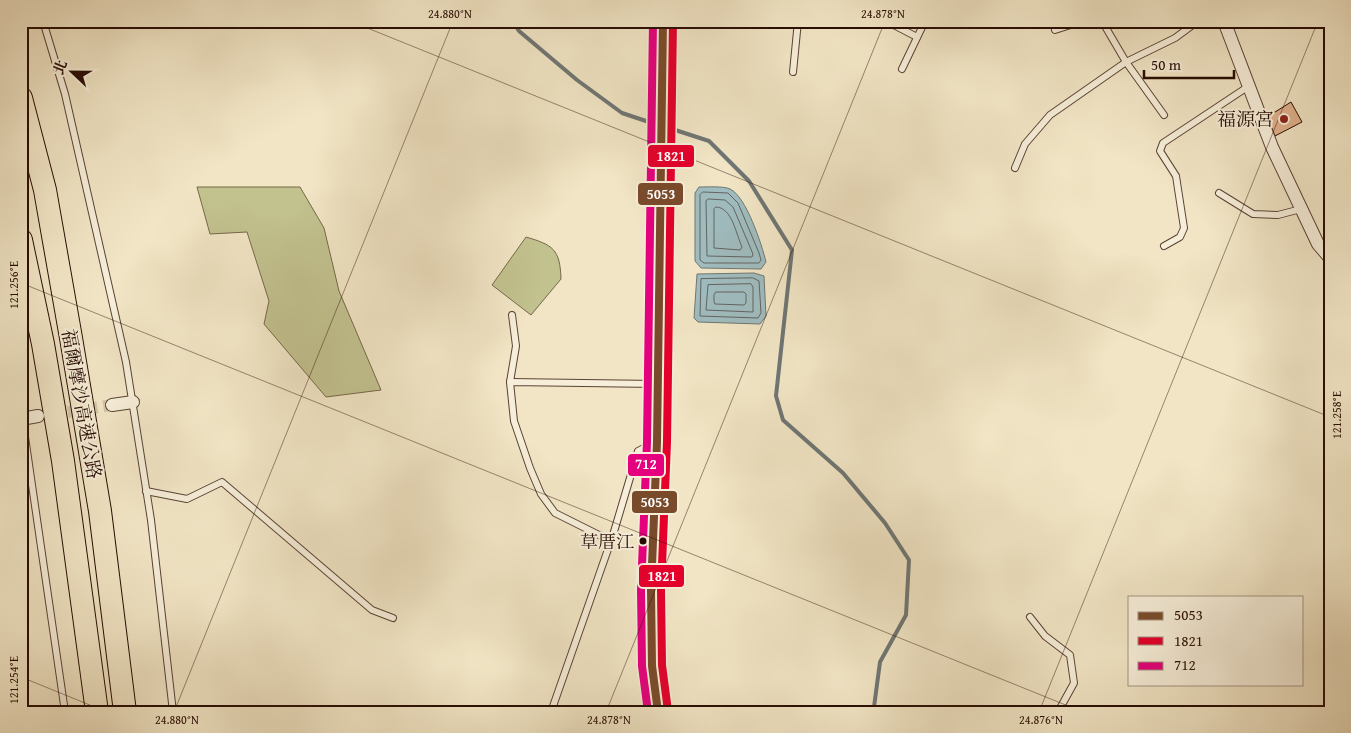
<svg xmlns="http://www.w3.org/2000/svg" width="1351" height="733" font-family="'Gentium Book Plus','Noto Serif TC',serif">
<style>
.green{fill:#c2c28f;stroke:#756849}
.water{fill:#9fbcbf;stroke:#6f7674}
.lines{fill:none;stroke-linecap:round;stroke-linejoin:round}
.shore{stroke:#646461;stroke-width:1}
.stream{stroke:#6f7674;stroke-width:4}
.building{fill:#e0b18c;stroke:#280d03}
.street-tunnel{stroke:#d3c5a8;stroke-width:12;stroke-dasharray:12 6;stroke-linecap:butt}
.lane-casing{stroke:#5a4334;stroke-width:8}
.street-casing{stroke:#5a4334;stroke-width:14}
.primary-casing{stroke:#280d03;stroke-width:21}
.highway-casing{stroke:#280d03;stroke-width:24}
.lane{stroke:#f6eed9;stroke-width:6}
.street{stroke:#f6eed9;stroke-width:12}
.primary{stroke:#f1e5c5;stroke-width:19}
.highway{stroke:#f1e5c5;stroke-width:22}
.bus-1-casing{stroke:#f6eed9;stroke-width:11}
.bus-2-casing{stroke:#f6eed9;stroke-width:11}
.bus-3-casing{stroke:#f6eed9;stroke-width:11}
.bus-1{stroke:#7a4b2a;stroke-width:8}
.bus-2{stroke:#e4002b;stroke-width:8}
.bus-3{stroke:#e5007d;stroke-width:8}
.ticks{fill:none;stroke:#280d03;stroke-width:1;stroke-opacity:0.45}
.poi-dot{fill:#8f2418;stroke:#f6eed9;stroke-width:2}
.bus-dot{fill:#280d03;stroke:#f6eed9;stroke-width:2}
.labels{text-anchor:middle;stroke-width:4;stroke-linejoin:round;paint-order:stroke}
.bus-label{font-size:18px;fill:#280d03;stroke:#f6eed9;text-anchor:end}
.poi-label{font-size:19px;fill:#280d03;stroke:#f6eed9;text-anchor:end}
.street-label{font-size:19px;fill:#280d03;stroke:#f6eed9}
.line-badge{stroke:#f6eed9;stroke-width:2}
.badge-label{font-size:14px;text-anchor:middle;font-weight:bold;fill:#fff}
.neatline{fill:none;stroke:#280d03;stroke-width:2}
.ticks-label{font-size:12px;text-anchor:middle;fill:#280d03}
</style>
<rect width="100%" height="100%" fill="#f1e5c5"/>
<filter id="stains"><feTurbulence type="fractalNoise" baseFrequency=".004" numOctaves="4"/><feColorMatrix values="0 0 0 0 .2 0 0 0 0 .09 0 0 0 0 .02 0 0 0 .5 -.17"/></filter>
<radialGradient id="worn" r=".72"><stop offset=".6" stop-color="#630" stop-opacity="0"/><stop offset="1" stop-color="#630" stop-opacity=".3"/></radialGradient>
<g class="green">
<path d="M197 187H300L324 228 339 291 381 390 326 397 264 324 269 301 247 232 210 234Z"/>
<path d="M526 237C553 245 560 249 561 279L531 315 492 285Z"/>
</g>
<g class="water">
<path d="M699 187C707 187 724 186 730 189 746 196 762 245 766 262L761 269 701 268 695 261V193Z"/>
<path d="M754 273 764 276 766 316 760 324 698 322 694 318 697 274Z"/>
</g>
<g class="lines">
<g class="shore">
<path d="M703 192 728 193 738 203 759 253 761 260 759 263H704L700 260V195Z"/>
<path d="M709 199 725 200 733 207 753 254 752 257 707 256 706 201Z"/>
<path d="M716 207C732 207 736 234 742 247L740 250 714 248V209Z"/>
<path d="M753 278 759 281 761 313 758 318 700 316 701 279Z"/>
<path d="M751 284 753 287V312L706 310 708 285Z"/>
<path d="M716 292H744L746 294V303L744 305 715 304 714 302V295Z"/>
</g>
<g class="stream">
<path d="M513 21 519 31 577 80 622 113 655 124"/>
<path d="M666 127 709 141 749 181 792 250 776 396 783 420 843 473 885 523 909 560 906 615 880 662 874 707 875 712"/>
</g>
</g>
<path class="building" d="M1291 102 1302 122 1275 136 1267 117Z"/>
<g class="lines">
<path class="street-tunnel" d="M50 415 112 405"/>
<defs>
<g id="lane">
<path d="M43 21 65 94 126 362 151 520 173 712"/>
<path d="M886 21 917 37"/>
<path d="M1102 21 1126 62 1164 115"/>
<path d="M1055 30 1083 21"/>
<path d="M902 69 925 21"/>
<path d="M793 72 798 21"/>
<path d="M1015 168 1025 144 1050 115 1126 62 1175 38 1198 21"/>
<path d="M1219 193 1253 214 1278 215 1301 209"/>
<path d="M1164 246 1180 237 1184 228 1176 176 1160 151 1163 143 1249 86"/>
<path d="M510 382 516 346 512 315"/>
<path d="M24 430 65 712"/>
<path d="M146 491 187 499 222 482 372 610 393 618"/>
<path d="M611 541 555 513 541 494 530 468 514 421 510 382 657 384"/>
<path d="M1030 617 1045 636 1070 655 1074 683 1058 712"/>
<path d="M551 712 613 535 638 451 654 443"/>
</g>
<g id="street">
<path d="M1224 21 1272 147 1318 244 1330 258"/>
<path d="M112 405 133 402"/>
<path d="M21 419 38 416"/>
</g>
<path id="primary" d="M658 712 652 666 651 590 657 442 663 21"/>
<g id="highway">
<path d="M21 98 45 190 71 338 100 511 125 712"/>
<path d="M21 240 43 344 63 461 97 712"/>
</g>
</defs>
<use href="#lane" class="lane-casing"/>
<use href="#street" class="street-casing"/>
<use href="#primary" class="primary-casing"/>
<use href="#highway" class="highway-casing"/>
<use href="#lane" class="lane"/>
<use href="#street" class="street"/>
<use href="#primary" class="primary"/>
<use href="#highway" class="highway"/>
<defs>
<path id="bus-1" d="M658 712 652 666 651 590 657 442 663 21"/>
<path id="bus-2" d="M668 711 662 665 661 590 667 442 673 21"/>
<path id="bus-3" d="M648 712 642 666 641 590 647 442 653 21"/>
</defs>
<use href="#bus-1" class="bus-1-casing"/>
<use href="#bus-2" class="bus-2-casing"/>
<use href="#bus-3" class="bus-3-casing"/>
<use href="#bus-1" class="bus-1"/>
<use href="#bus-2" class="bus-2"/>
<use href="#bus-3" class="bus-3"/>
</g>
<path class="ticks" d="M350 21 1330 417M1326 21 1330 23M21 283 1083 712M21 677 107 712M174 712 453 21M606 712 885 21M1039 712 1318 21"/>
<circle class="poi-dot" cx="1284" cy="119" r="5"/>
<circle class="bus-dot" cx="643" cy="541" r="4.5"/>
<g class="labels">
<g class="bus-label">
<text x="634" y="548">草厝江</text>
</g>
<g class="poi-label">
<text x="1274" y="126">福源宮</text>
</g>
<g class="street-label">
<text transform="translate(82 404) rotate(80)" y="7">福爾摩沙高速公路</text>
</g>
</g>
<g class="line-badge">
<rect x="647" y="144" width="48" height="24" rx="5" fill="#e4002b"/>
<rect x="637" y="182" width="47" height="24" rx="5" fill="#7a4b2a"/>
<rect x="627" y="453" width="38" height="24" rx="5" fill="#e5007d"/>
<rect x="631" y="490" width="47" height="24" rx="5" fill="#7a4b2a"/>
<rect x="638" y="564" width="47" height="24" rx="5" fill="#e4002b"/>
</g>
<g class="badge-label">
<text x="671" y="161">1821</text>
<text x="661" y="199">5053</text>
<text x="646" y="469">712</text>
<text x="655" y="507">5053</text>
<text x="662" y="581">1821</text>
</g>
<rect width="1351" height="733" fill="none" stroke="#f1e5c5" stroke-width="55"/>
<rect x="1128" y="596" width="175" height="90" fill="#f6eed9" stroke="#a49483"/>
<rect x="1138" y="612" width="25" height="8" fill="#7a4b2a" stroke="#a49483"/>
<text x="1174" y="620" font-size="15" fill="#280d03">5053</text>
<rect x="1138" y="637" width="25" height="8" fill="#e4002b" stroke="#a49483"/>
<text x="1174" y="646" font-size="15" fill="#280d03">1821</text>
<rect x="1138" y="662" width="25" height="8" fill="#e5007d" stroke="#a49483"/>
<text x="1174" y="670" font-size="15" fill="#280d03">712</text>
<g transform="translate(72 72) rotate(292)" stroke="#f6eed9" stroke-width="4" paint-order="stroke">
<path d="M0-4L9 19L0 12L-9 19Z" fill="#280d03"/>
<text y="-8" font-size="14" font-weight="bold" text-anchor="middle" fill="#280d03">北</text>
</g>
<path d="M1144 70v8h90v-8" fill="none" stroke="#280d03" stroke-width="2.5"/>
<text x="1151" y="70" font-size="15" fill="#280d03" stroke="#f6eed9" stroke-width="4" paint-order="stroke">50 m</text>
<rect x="28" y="28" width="1296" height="678" class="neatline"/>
<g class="ticks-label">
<text x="450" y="18">24.880°N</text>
<text x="883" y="18">24.878°N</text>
<text transform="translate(14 285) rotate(-90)" y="4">121.256°E</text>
<text transform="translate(1337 415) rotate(-90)" y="4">121.258°E</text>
<text transform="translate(14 680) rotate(-90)" y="4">121.254°E</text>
<text x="177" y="724">24.880°N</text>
<text x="609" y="724">24.878°N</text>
<text x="1041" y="724">24.876°N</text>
</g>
<rect width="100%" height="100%" filter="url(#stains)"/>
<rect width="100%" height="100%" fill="url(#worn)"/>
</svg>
